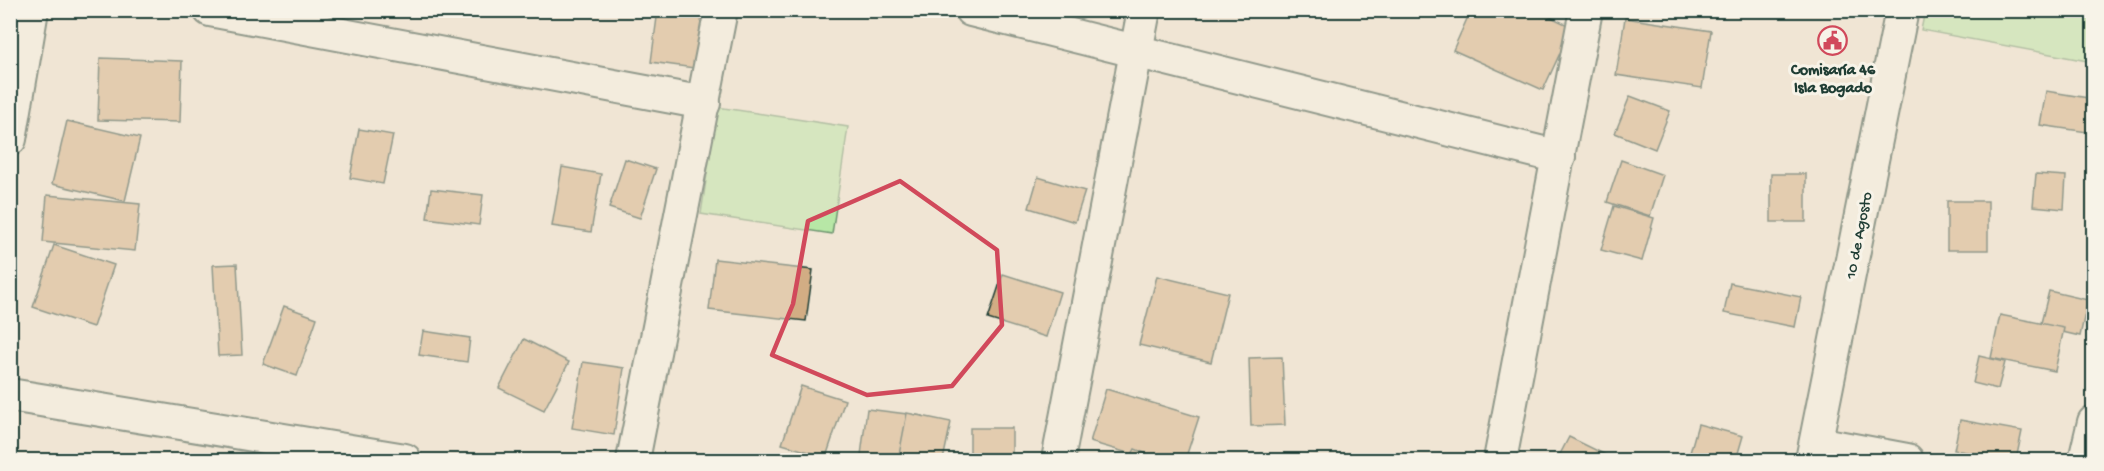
<svg xmlns="http://www.w3.org/2000/svg" width="2104" height="471" font-family="'Gochi Hand',sans-serif">
<style>
.grass{fill:#b7e7a6;stroke:#6b926d;stroke-width:1.5}
.building{fill:#d2ad84;stroke:#1f3d34;stroke-width:1.5}
.lines{fill:none;stroke-linecap:round;stroke-linejoin:round}
.minor-casing{stroke:#1f3d34;stroke-width:36}
.minor{stroke:#f7f3e8;stroke-width:32}
.marked{fill:none;stroke:#d1495b;stroke-width:4.5;stroke-linejoin:round}
.labels{text-anchor:middle;stroke-width:6;stroke-linejoin:round;paint-order:stroke}
.poi-label{font-size:16px;font-weight:bold;fill:#1f3d34;stroke:#f7f3e8}
.street-label{font-size:16px;fill:#1f3d34;stroke:#f7f3e8}
</style>
<rect width="100%" height="100%" fill="#f0e5d4"/>
<filter id="ink" filterUnits="userSpaceOnUse"><feTurbulence type="fractalNoise" baseFrequency=".0167" numOctaves="2"/><feDisplacementMap in="SourceGraphic" scale="12" xChannelSelector="R" yChannelSelector="G"/><feConvolveMatrix kernelMatrix="1 2 1 2 8 2 1 2 1" color-interpolation-filters="sRGB"/></filter>
<g filter="url(#ink)">
<g class="grass">
<path d="M1925 11H2093V62L1921 30Z"/>
<path d="M717 107 848 127 832 234 701 214Z"/>
</g>
<g class="building">
<path d="M658 10H709L701 69 651 62Z"/>
<path d="M1471 10H1536L1572 27 1543 90 1453 50Z"/>
<path d="M1625 18 1711 31 1702 88 1616 75Z"/>
<path d="M100 58 182 61 180 122 98 120Z"/>
<path d="M2046 91 2094 99V133L2040 125Z"/>
<path d="M1630 96 1670 111 1655 149 1615 133Z"/>
<path d="M67 121 140 138 125 201 52 184Z"/>
<path d="M359 129 393 135 383 184 350 178Z"/>
<path d="M625 159 656 169 640 218 609 208Z"/>
<path d="M1621 160 1663 175 1650 216 1607 202Z"/>
<path d="M562 167 601 174 591 232 552 226Z"/>
<rect x="1771" y="174" width="35" height="48"/>
<path d="M2036 174 2066 176 2064 209 2033 206Z"/>
<path d="M1038 177 1085 191 1075 222 1029 208Z"/>
<path d="M431 189 483 195 479 225 427 218Z"/>
<path d="M47 195 140 204 135 251 43 242Z"/>
<rect x="1947" y="201" width="41" height="49"/>
<path d="M1614 206 1654 218 1642 261 1601 250Z"/>
<path d="M54 245 114 265 93 327 33 307Z"/>
<path d="M715 259 813 270 806 321 709 310Z"/>
<path d="M237 264 242 355 218 356 213 265Z"/>
<path d="M1003 274 1060 292 1046 337 988 319Z"/>
<path d="M1157 276 1228 293 1211 362 1139 345Z"/>
<path d="M1730 283 1801 297 1795 327 1724 313Z"/>
<path d="M2049 291 2088 300 2080 336 2040 327Z"/>
<path d="M284 306 317 318 297 376 263 364Z"/>
<path d="M2000 315 2064 328 2055 371 1991 358Z"/>
<path d="M423 331 470 338 467 362 419 355Z"/>
<path d="M524 339 569 362 544 410 499 388Z"/>
<path d="M1979 356 2005 362 1998 389 1973 383Z"/>
<path d="M1282 357 1285 425 1251 426 1249 358Z"/>
<path d="M583 362 624 368 614 435 572 428Z"/>
<path d="M801 386 845 400 826 457 782 444Z"/>
<path d="M1106 389 1199 417 1185 460H1152L1090 442Z"/>
<path d="M867 409 923 416 918 460 861 455Z"/>
<path d="M907 413 951 422 943 460H898Z"/>
<path d="M1960 420 2022 431 2016 460 1954 450Z"/>
<path d="M1698 424 1743 436 1736 460H1688Z"/>
<rect x="970" y="428" width="42" height="32"/>
<path d="M1569 437 1606 455 1603 460H1557Z"/>
<path d="M1135 449 1161 460H1129Z"/>
<path d="M1620 454 1674 457V460H1620Z"/>
</g>
<g class="lines">
<defs>
<g id="minor">
<path d="M210 10 704 103"/>
<path d="M971 10 1559 157"/>
<path d="M10 139 32 10"/>
<path d="M10 395 405 460"/>
<path d="M1816 443 1907 460"/>
<path d="M633 460 721 10"/>
<path d="M1058 460 1144 10"/>
<path d="M1500 460 1586 10"/>
<path d="M1812 460 1902 10"/>
<path d="M2085 460 2094 422"/>
</g>
</defs>
<use href="#minor" class="minor-casing"/>
<use href="#minor" class="minor"/>
</g>
</g>
<path d="M0 0H2104V471H0ZM900 181 997 250 1002 325 952 386 867 395 772 355 793 304 808 221Z" fill="#f0e5d4" fill-opacity=".55" fill-rule="evenodd"/>
<path class="marked" d="M900 181 997 250 1002 325 952 386 867 395 772 355 793 304 808 221Z"/>
<defs>
<symbol id="civic-ring" viewBox="-11 -11 22 22"><circle r="9.5" fill="#f7f3e8" stroke="#d1495b" stroke-width="1.5"/><path d="M-.6-6.5H3V-4.5H.6V-3L4-1V1h2V6H-6V1h2V-1L-.6-3ZM-1.2 2.5V6h2.4V2.5Z" fill="#d1495b"/></symbol>
</defs>
<g fill-rule="evenodd">
<use href="#civic-ring" x="1816" y="24" width="33" height="33"/>
</g>
<g class="labels">
<g class="poi-label">
<text x="1833" y="74">Comisaría 46<tspan x="1833" dy="18">Isla Bogado</tspan></text>
</g>
<g class="street-label">
<text transform="translate(1857 235) rotate(-79)" y="6">10 de Agosto</text>
</g>
</g>
<rect width="2104" height="471" fill="none" stroke="#f7f3e8" stroke-width="36"/>
<rect x="18" y="18" width="2068" height="435" fill="none" stroke="#1f3d34" stroke-width="2" filter="url(#ink)"/>
</svg>
